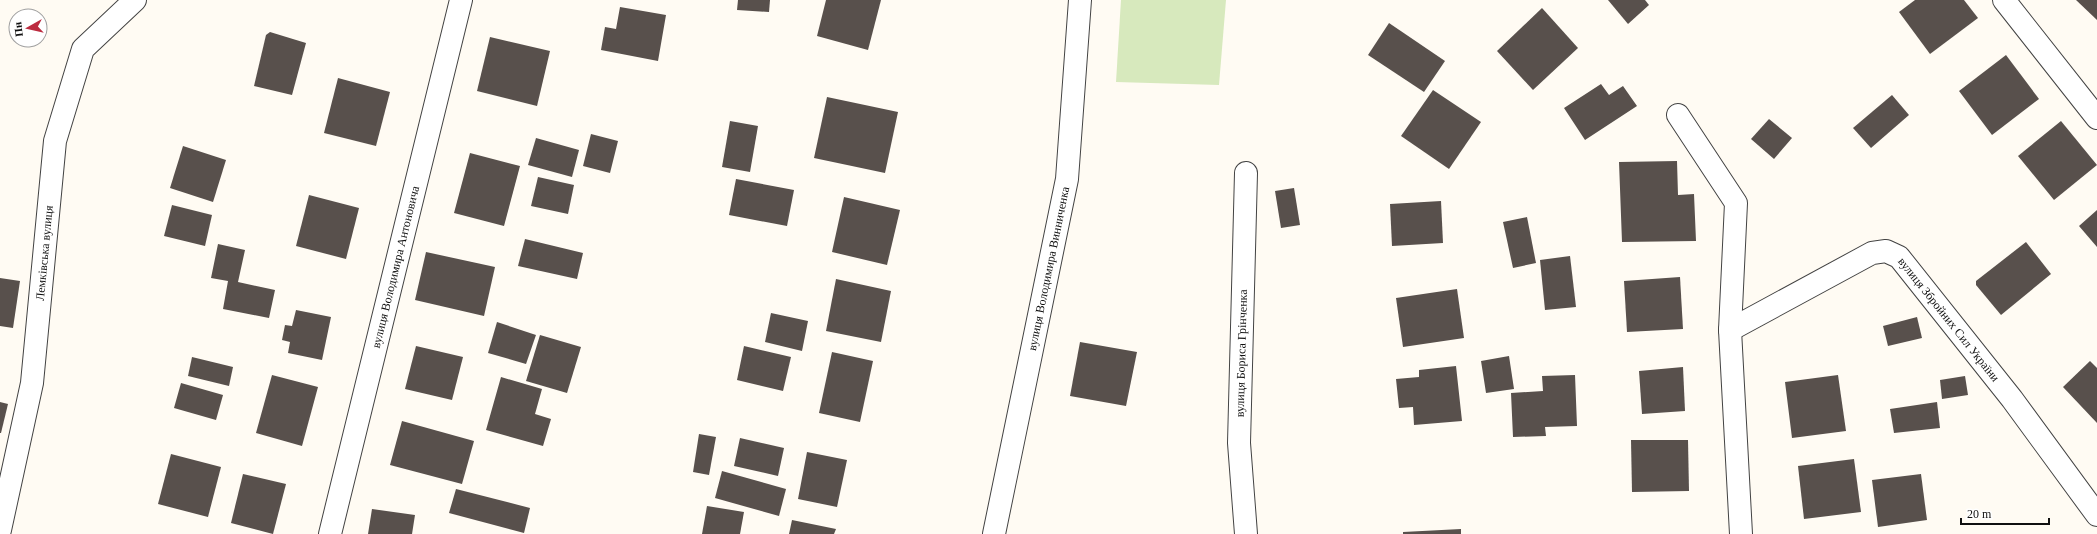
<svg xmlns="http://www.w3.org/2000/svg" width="2097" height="534" font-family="Georgia,serif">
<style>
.green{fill:#d7e9bd}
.building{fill:#58504c}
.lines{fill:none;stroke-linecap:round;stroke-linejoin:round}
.minor-casing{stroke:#434343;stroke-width:24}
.minor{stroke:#fff;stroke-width:22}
.labels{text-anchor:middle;stroke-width:4;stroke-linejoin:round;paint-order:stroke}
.street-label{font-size:12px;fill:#101010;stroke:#fff}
</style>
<rect width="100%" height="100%" fill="#fffbf3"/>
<path class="green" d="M1121 0H1226L1219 85 1116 82Z"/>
<g class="building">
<path d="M738 0H770L769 12 737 10Z"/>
<path d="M826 0H881L868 50 817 36Z"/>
<path d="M1608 0H1645L1649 5 1628 24Z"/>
<path d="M1915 0H1964L1978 18 1930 54 1899 12Z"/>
<path d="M2076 0H2097V20Z"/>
<path d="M620 7 666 15 658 61 601 50 605 27 616 29Z"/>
<path d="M1542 8 1578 48 1533 90 1497 51Z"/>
<path d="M1389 23 1445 61 1424 92 1368 55Z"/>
<path d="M270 32 306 43 292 95 254 86 266 35Z"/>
<path d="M490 37 550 51 537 106 477 91Z"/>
<path d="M2006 55 2039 99 1992 135 1959 91Z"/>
<path d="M338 78 390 92 376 146 324 133Z"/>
<path d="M1601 84 1609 95 1623 86 1637 106 1585 140 1564 108Z"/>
<path d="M1433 90 1481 122 1449 169 1401 136Z"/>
<path d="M1892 95 1909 115 1871 148 1853 128Z"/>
<path d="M827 97 898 112 885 173 814 158Z"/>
<path d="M1769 119 1792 138 1774 159 1751 139Z"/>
<path d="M730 121 758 126 750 172 722 167Z"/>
<path d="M2061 121 2097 165 2054 200 2018 156Z"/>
<path d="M591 134 618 141 610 173 583 166Z"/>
<path d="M536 138 579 150 572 177 528 165Z"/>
<path d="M183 146 226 160 213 202 170 188Z"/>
<path d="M470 153 520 166 504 226 454 213Z"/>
<path d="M1677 161 1678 195 1694 194 1696 241 1622 242 1619 162Z"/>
<path d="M538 177 574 185 568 214 531 206Z"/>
<path d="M736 179 794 190 787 226 729 215Z"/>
<path d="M1294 188 1300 225 1281 228 1275 191Z"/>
<path d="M309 195 359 208 346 259 296 246Z"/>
<path d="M844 197 900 210 887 265 832 252Z"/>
<path d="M1441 201 1443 243 1392 246 1390 204Z"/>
<path d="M172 205 212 215 205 246 164 236Z"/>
<path d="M2097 210V247L2079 226Z"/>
<path d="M1527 217 1536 263 1513 268 1503 222Z"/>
<path d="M525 239 583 253 577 279 518 266Z"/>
<path d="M2026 242 2051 274 2001 315 1976 285V281Z"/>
<path d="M218 244 245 250 238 282 275 290 269 318 223 309 228 281 211 278Z"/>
<path d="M426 252 495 267 484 316 415 300Z"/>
<path d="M1570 256 1576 307 1545 310 1540 260Z"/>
<path d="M1680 277 1683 329 1627 332 1624 281Z"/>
<path d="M0 278 20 281 13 328 0 326Z"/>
<path d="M836 279 891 291 881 342 826 331Z"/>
<path d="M1457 289 1464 338 1403 347 1396 298Z"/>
<path d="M296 310 331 317 322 360 288 353 290 342 282 340 285 325 292 326Z"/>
<path d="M771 313 808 321 802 351 765 342Z"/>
<path d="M1917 317 1922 338 1888 346 1883 326Z"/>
<path d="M497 322 536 335 526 364 488 353Z"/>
<path d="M540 335 581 347 567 393 526 381Z"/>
<path d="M1080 342 1137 352 1126 406 1070 396Z"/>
<path d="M416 346 463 357 452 400 405 389Z"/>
<path d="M744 346 791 357 783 391 737 380Z"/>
<path d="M832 352 873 361 860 422 819 413Z"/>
<path d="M1509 356 1514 389 1486 393 1481 361Z"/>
<path d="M192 357 233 367 229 386 188 376Z"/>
<path d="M2090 361 2097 368V423L2063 387Z"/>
<path d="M1456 366 1462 421 1414 425 1413 407 1399 408 1396 379 1419 377V370Z"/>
<path d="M1683 367 1685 411 1642 414 1639 371Z"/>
<path d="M272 375 318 387 302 446 256 433Z"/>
<path d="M1575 375 1577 426 1545 427 1546 436 1513 437 1511 393 1543 391 1542 376Z"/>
<path d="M1838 375 1846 431 1792 438 1785 382Z"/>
<path d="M1965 376 1968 395 1942 399 1940 380Z"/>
<path d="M501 377 542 389 535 414 551 419 543 446 486 430Z"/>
<path d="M181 383 223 395 216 420 174 408Z"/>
<path d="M0 402 8 404 1 433H0Z"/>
<path d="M1937 402 1940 428 1894 433 1890 409Z"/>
<path d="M402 421 474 441 462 484 390 465Z"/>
<path d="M699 434 716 437 709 475 693 472Z"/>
<path d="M740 438 784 448 778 476 734 466Z"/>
<path d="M1631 440H1688L1689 491 1632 492Z"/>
<path d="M807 452 847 460 837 507 798 499Z"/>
<path d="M171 454 221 467 208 517 158 504Z"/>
<path d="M1854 459 1861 512 1804 519 1798 466Z"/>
<path d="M722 471 786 489 779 516 715 498Z"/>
<path d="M243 474 286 484 273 534 231 523Z"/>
<path d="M1921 474 1927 520 1878 527 1872 480Z"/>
<path d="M456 489 530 508 524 533 449 513Z"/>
<path d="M707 506 744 512 740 534H702Z"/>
<path d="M372 509 415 515 412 534H368Z"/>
<path d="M792 520 836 529 834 534H789Z"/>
<path d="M1461 529V534H1403V532Z"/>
</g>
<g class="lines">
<defs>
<g id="minor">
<path d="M2004 0 2097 118"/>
<path d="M1678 115 1736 203 1730 330 1741 534"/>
<path id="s1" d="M1730 330 1872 253 1886 251 1899 257 2012 399 2097 515"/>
<path id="s2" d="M0 530 32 383 55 141 83 49 135 0"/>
<path id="s3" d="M330 534 461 0"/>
<path id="s4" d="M994 534 1067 179 1080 0"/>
<path id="s5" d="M1246 534 1239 443 1246 173"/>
</g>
</defs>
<use href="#minor" class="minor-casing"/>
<use href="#minor" class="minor"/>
</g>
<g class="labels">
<g class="street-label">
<text dy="4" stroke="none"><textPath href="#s2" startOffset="281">Лемківська вулиця</textPath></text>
<text dy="4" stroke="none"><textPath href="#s3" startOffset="275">вулиця Володимира Антоновича</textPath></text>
<text dy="4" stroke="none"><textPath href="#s4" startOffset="271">вулиця Володимира Винниченка</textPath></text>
<text dy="4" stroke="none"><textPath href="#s1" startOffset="270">вулиця Збройних Сил України</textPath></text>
<text dy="4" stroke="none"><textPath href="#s5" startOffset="181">вулиця Бориса Грінченка</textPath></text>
</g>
</g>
<g transform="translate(28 28) rotate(262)"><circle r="19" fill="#ffffff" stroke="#9f9f9f"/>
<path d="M0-3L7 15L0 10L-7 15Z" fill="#bc2b3f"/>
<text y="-6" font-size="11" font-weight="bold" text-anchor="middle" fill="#101010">Пн</text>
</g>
<path d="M1961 518v6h88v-6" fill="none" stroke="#101010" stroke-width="2"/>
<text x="1967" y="518" font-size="12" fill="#101010" stroke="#ffffff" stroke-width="3" paint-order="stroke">20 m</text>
</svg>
